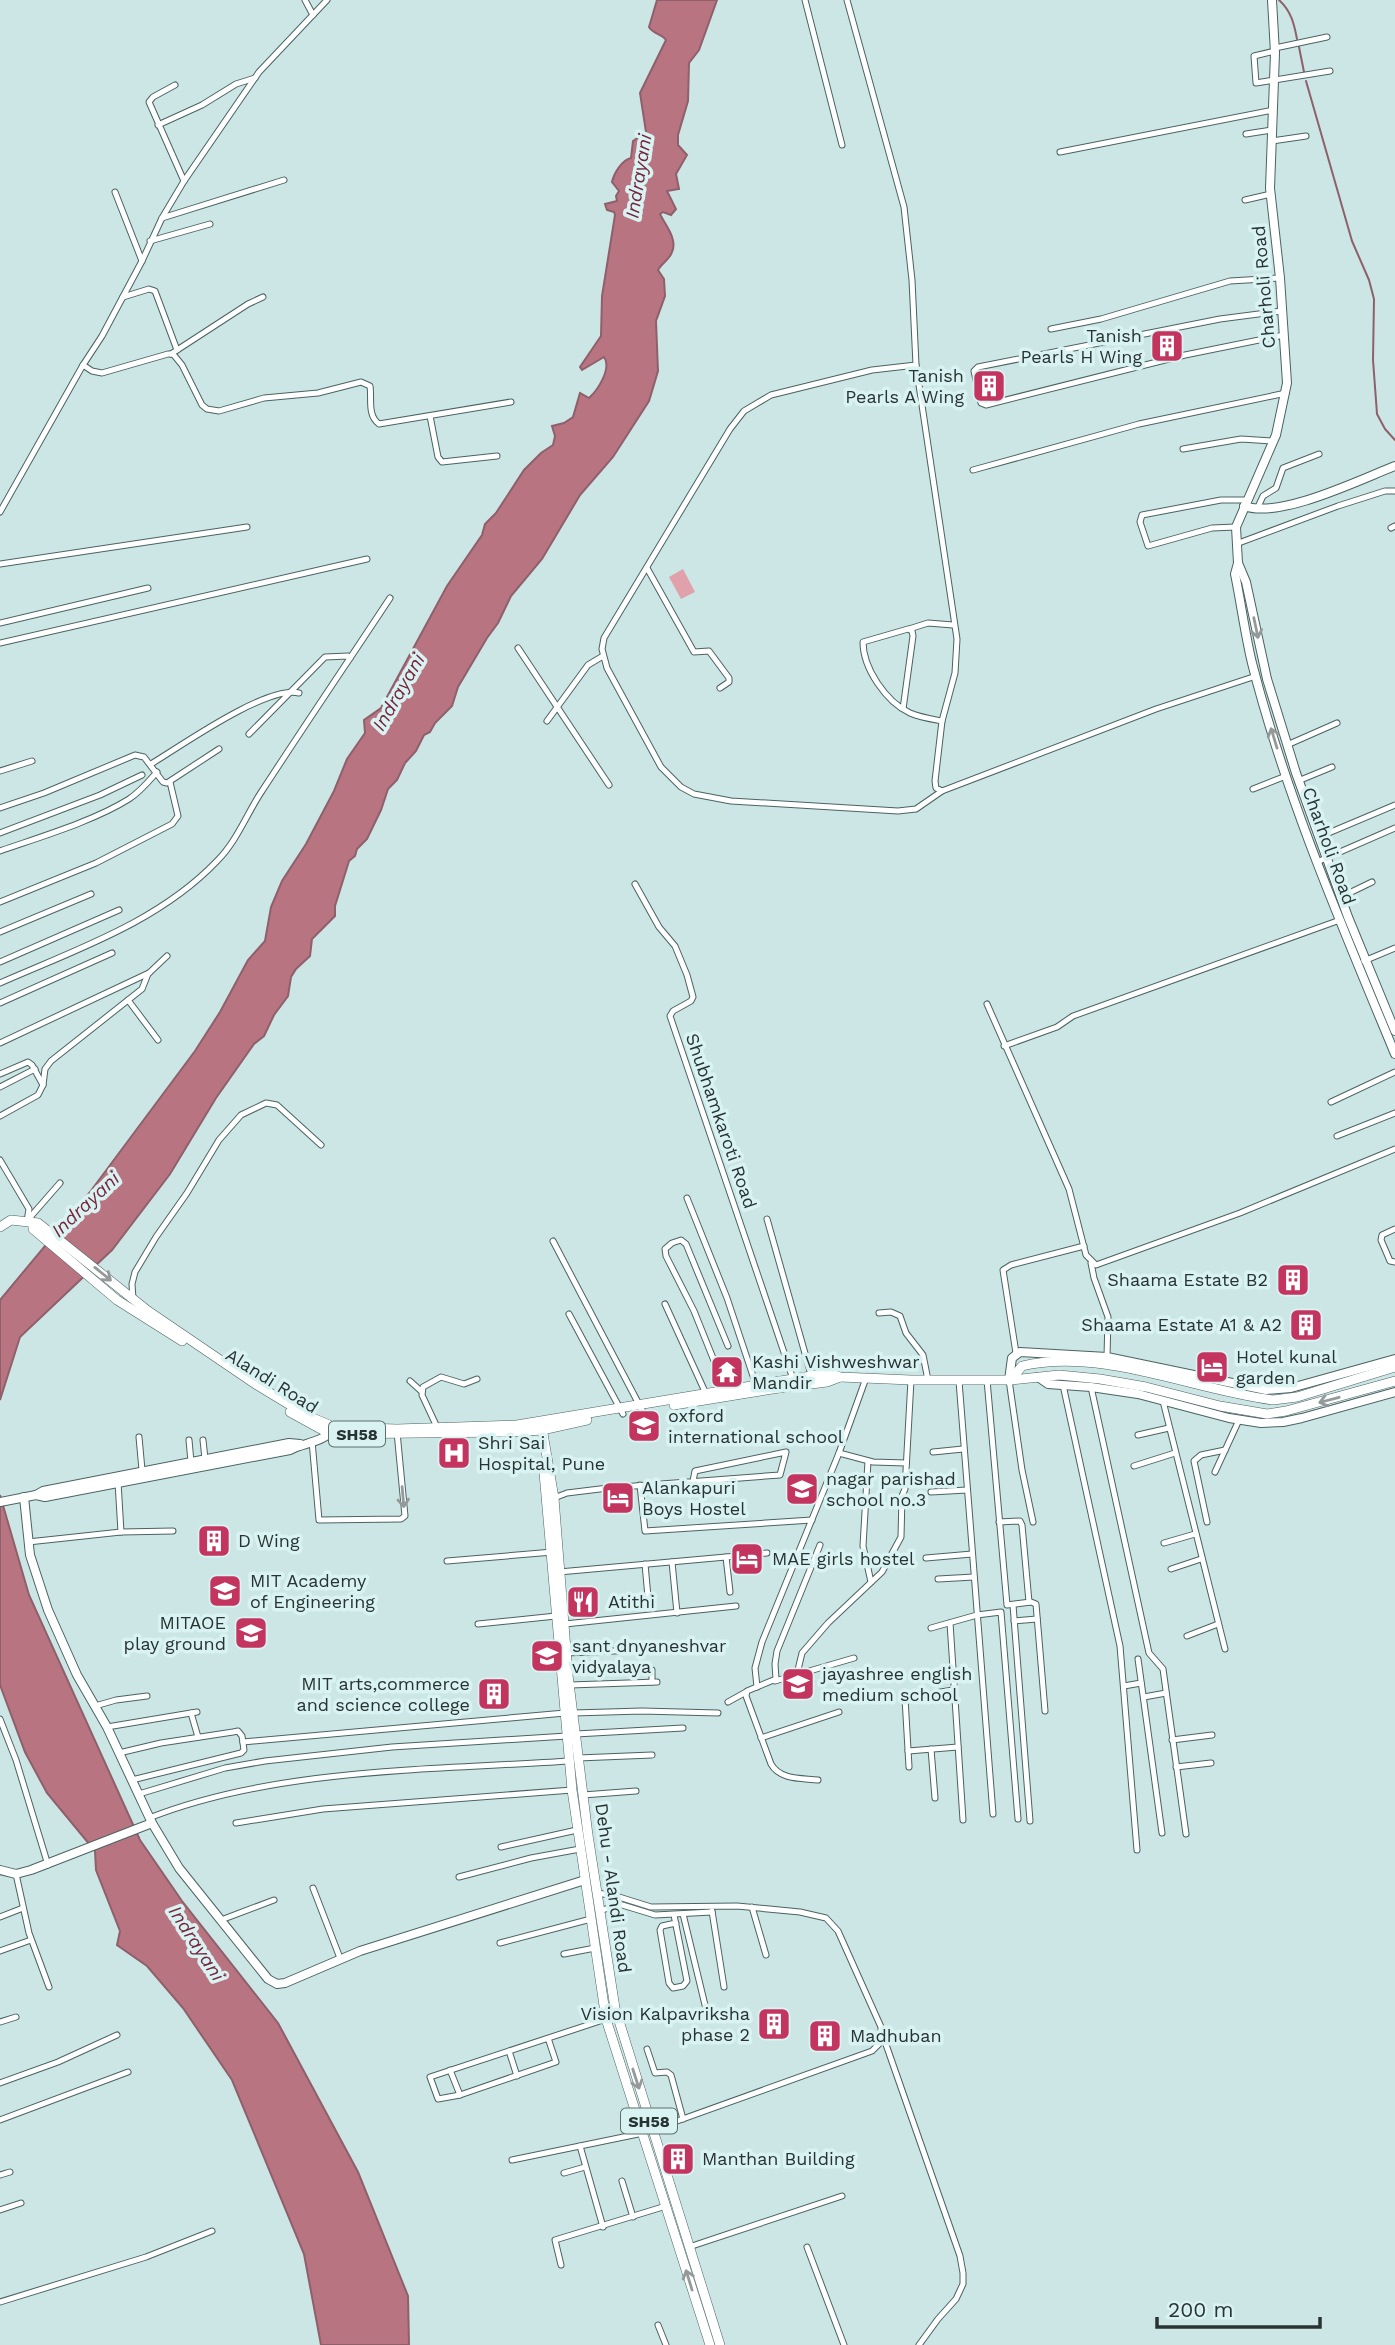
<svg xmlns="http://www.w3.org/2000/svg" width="1395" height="2345" font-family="'Work Sans',sans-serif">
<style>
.green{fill:#e0a1ab}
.water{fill:#b97481;stroke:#8e606a;stroke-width:2}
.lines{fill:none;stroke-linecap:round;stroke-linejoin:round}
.stream{stroke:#8e606a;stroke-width:2}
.street-casing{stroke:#4b6262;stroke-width:7}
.secondary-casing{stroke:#4b6262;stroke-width:10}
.primary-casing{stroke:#4b6262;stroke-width:10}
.street{stroke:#fff;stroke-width:5}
.secondary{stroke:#fff;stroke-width:8}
.primary{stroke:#fff;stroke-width:9}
.oneway{stroke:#949999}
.labels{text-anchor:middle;stroke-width:7;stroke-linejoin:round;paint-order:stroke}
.shield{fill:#d9f3f3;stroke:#5e6d6d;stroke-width:2}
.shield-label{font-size:16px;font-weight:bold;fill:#293333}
.street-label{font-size:18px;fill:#293333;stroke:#d9f3f3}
.poi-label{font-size:18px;fill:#293333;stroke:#d9f3f3;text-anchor:start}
.water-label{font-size:19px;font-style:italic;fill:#77233a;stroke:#d9f3f3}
</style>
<rect width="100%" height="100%" fill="#cce6e6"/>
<path class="green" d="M683 569 695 592 681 599 669 577Z"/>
<g class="water">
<path d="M657 0H717L699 50 689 63 688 101 678 135V145L687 155 676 174 679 189 667 191 676 209 671 215 663 212 660 214C665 225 678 239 672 252 670 259 662 263 658 270L664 279 665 296 656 321 658 371 649 401 613 457 580 495 542 559 511 596 498 623 487 638 458 687 452 706 435 723 430 732 424 735 416 751 405 763 397 780 388 789 381 810 367 839 357 849 355 856 349 861 335 906V916L312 939 310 956 296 969 291 977 288 996 274 1015 264 1036 254 1044 216 1098 170 1174 112 1250 20 1337 0 1400V1300L90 1192 195 1051 220 1012 248 960 265 941 271 907 282 881 306 844 334 791 347 759 365 733 364 720 381 708 447 586 482 535 485 524 496 513 524 470 541 453 553 445 555 436 552 426 564 423 573 417 580 393 589 398C598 390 612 368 604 357L582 370 580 367 601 336 602 296 615 215 614 212 607 210 605 204 617 201 616 196 619 191 612 182C614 173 622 160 631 158L633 141 646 132 640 93 666 40C662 34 653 34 649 27Z"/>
<path d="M0 1495 29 1595 140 1840 182 1901 278 2023 358 2172 408 2296 409 2345H321L304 2254 232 2080 183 2008 147 1966 117 1945 120 1931 96 1870 95 1851 47 1793 25 1752 0 1685Z"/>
</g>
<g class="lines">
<g class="stream">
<path d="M1279 0C1291 11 1294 23 1297 39"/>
<path d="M1299 47 1304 72"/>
<path d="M1306 81 1352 241 1369 280 1374 299 1373 360 1377 414 1385 429 1395 440"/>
</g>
<defs>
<g id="street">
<path d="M305 0 313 15"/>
<path d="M805 0 842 145"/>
<path d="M847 0 904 207 912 280 916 365"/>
<path d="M1275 48 1327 37"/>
<path d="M1275 51 1254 56 1256 83 1330 71"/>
<path d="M175 85 153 97 149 102 184 181"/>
<path d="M158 125 202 105 236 84 255 78"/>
<path d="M1246 134 1272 130"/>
<path d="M1272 141 1306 136"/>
<path d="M1060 152 1273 110"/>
<path d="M115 192 142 261"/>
<path d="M1245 200 1271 194"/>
<path d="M162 218 284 180"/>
<path d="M150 241 210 224"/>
<path d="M123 297 149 289 155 291 177 350"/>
<path d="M1282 311 1220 319 978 367 974 371 981 403 986 405 1185 355 1284 335"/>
<path d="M1051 329 1101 319 1230 281 1280 278"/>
<path d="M171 354 248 304 263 297"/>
<path d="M83 365 92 371 102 373 168 354H173L182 365 202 405 207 409 219 411 264 398 318 393 361 382 370 386C372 399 367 415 379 424L511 402"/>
<path d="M430 416 438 457 442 462 497 456"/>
<path d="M1183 449 1241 439 1273 441"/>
<path d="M973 470 1139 424 1286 393"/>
<path d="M1257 509 1263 496 1276 488 1283 468 1319 454"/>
<path d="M0 512 83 365 102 336 142 261 162 218 184 181 259 72 327 0"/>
<path d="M1236 527 1212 528 1148 546 1140 522 1142 515 1221 500H1247"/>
<path d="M1391 528 1395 526"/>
<path d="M1236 544 1338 506 1385 491H1395"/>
<path d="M0 564 247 527"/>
<path d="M647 568 694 652 709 651 729 678V682L720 688"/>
<path d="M0 623 148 588"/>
<path d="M909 629 928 623 953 625"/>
<path d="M0 643 367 559"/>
<path d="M518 648 609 785"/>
<path d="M903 709 913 636 912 631 908 629 863 642C863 668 886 702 910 713 919 717 931 719 942 721L935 781 936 788 942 791 1156 709 1256 676"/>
<path d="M547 721 588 665 603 656"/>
<path d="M942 721 955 673 957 639 916 365 872 370 771 395 744 411 730 429 604 638 602 649 607 668 661 767 681 787 694 794 731 801 898 811 916 809 942 791"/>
<path d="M249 734 325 657 348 656 350 658"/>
<path d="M1287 745 1337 723"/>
<path d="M151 764C181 746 267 685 299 693"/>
<path d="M0 771 32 761"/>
<path d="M1298 781 1332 767"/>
<path d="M1253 789 1286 776"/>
<path d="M0 808 44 793 135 755 144 757 163 782 167 783 219 749"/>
<path d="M0 833 100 795 142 775"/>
<path d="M1319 837 1395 805"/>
<path d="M0 851C40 837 94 821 129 799 140 792 148 782 157 772"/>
<path d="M1317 862 1395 828"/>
<path d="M635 884 659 927 675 946 687 975 693 997 691 1001 673 1011 670 1016 793 1379"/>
<path d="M1341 897 1372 882"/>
<path d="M0 902 96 863 172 824 178 816 170 782"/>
<path d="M0 932 91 894"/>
<path d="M1364 961 1395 948"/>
<path d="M0 962 119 910"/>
<path d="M0 983C75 950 159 922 217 861 236 842 246 816 260 794 303 728 347 663 390 598"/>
<path d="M128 1000 158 1040"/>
<path d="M0 1003 112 953"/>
<path d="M987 1004 1069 1189 1086 1255 1096 1265 1240 1213 1395 1149"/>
<path d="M0 1043 149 973"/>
<path d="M1004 1046 1057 1027 1073 1016 1340 920"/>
<path d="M0 1074 28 1062 32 1065 43 1085"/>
<path d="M0 1087 35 1069"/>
<path d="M1331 1102 1395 1072"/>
<path d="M0 1116 38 1095 43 1085 45 1069 51 1061 142 989 148 974 167 956"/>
<path d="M1337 1136 1395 1113"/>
<path d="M0 1160 29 1209 27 1221"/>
<path d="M687 1198 727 1298 756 1385"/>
<path d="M767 1219 812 1378"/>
<path d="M28 1222 32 1215 60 1183"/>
<path d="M1395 1229 1382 1235 1381 1240 1390 1261 1395 1262"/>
<path d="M553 1241 642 1410"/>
<path d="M1091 1263 1094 1278 1108 1317 1107 1357"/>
<path d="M133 1299 132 1284 135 1272 156 1237 187 1193 219 1140 241 1115 266 1103 277 1105 321 1145"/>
<path d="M665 1304 707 1396"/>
<path d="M879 1313 891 1312 900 1316 906 1333 923 1355 928 1380"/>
<path d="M569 1314 623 1414"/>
<path d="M1016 1353 1003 1270 1011 1265 1084 1246"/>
<path d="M987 1380 1007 1605 1031 1602 1036 1604 1045 1711"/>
<path d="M1009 1380 1022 1470 1033 1522"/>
<path d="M410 1381 421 1391"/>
<path d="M959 1381 993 1814"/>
<path d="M1063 1385 1120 1646 1137 1850"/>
<path d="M1091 1387 1149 1653 1163 1669 1186 1834"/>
<path d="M727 1393 694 1311 666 1256 665 1249 672 1243 681 1240 686 1244 728 1346"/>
<path d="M1163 1401 1225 1649"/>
<path d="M437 1427 422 1395 423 1387 441 1377 464 1384 477 1379"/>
<path d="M1138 1435 1169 1428"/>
<path d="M139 1437 142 1470"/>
<path d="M189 1440 191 1462"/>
<path d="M203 1440 205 1459"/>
<path d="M312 1441 319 1520 401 1519 405 1516 397 1432"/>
<path d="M933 1452 963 1449"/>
<path d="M839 1453 873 1462 906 1463"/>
<path d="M868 1461 863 1546 871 1582"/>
<path d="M1134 1466 1175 1453"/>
<path d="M1215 1472 1239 1420"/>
<path d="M118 1482 121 1532 173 1531"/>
<path d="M640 1485 645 1531 812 1520"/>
<path d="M931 1492 967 1490"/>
<path d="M554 1498 567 1493 608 1488 780 1475 786 1452 695 1471 693 1481"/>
<path d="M999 1522 1020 1521 1022 1525 1029 1602"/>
<path d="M1207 1522 1194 1461 1201 1455 1225 1450"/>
<path d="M28 1542 121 1532"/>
<path d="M1164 1543 1195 1534"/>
<path d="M726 1557 767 1553"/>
<path d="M926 1558 972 1554"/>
<path d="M447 1561 553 1552"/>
<path d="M672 1562 677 1613"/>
<path d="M645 1564 648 1597"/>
<path d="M1171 1569 1201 1559"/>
<path d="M559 1572 726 1557 730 1592"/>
<path d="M938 1579 974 1577"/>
<path d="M1013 1605 1030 1821"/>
<path d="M1014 1621 1037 1619"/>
<path d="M950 1623 963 1820"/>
<path d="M478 1624 556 1616"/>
<path d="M565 1624 736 1606"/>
<path d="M931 1628 977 1615 1001 1612 1018 1819"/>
<path d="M1187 1636 1218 1624"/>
<path d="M565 1653 688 1648"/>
<path d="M1138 1659 1162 1833"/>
<path d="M652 1670V1682"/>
<path d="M797 1674 802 1653 828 1623 882 1572 901 1537 902 1496 905 1489 911 1380"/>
<path d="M775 1681 854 1658"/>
<path d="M570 1685 657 1682"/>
<path d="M1124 1686 1141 1683"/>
<path d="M757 1687 755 1668 762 1642 839 1453 866 1378"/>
<path d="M1144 1697 1166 1693"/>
<path d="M728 1702 746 1692"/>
<path d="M95 1706 116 1700 147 1696"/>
<path d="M191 1713 198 1737"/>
<path d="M573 1713 642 1711 718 1713"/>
<path d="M0 1719 16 1760 48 1865"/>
<path d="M107 1727 197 1712"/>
<path d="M576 1734 683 1728"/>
<path d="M761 1738 839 1712"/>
<path d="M1172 1740 1212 1735"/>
<path d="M243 1742 565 1713"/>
<path d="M931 1749 935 1798"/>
<path d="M908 1751 958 1747"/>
<path d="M119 1753 161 1743 233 1732 238 1731 242 1736 244 1750 241 1753 132 1780"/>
<path d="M578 1758 652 1755"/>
<path d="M909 1767 905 1698 953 1690"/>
<path d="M1176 1767 1211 1763"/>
<path d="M818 1780C801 1778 780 1780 771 1764L746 1696 747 1691 776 1679 775 1664 777 1651 820 1545"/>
<path d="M139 1794 225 1768 265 1761 392 1747 567 1736"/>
<path d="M583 1795 636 1791"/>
<path d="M149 1818C276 1768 433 1770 569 1761"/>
<path d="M236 1823 323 1809 572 1790"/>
<path d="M501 1847 577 1830"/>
<path d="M16 1874 29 1933 49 1987"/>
<path d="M459 1877 531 1858 580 1849"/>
<path d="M313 1888 340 1958"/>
<path d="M598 1893 619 1897 651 1907 737 1906 800 1912 826 1918 838 1931 881 2027V2042L872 2051 652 2130"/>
<path d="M752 1907 766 1955"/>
<path d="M600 1911 619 1904 655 1915 712 1912"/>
<path d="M712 1911 724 1987"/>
<path d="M683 1914 705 2005 711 2019"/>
<path d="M674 1915 687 1981 683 1986 673 1988 669 1983 660 1930 662 1926 676 1923"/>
<path d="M0 1917 23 1908"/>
<path d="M221 1920 274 1900"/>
<path d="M500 1943 591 1919"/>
<path d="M0 1951 31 1940"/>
<path d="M564 1954 595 1948"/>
<path d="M0 2022 16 2017"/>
<path d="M883 2036 960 2256 963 2273V2284L956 2299 938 2319 919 2345"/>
<path d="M548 2038 556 2062 460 2095 438 2099 430 2077 606 2019"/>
<path d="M647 2049 655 2073 667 2072 671 2075 683 2119"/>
<path d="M509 2051 517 2076"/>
<path d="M450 2070 460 2095"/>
<path d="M0 2083 58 2062 117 2035"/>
<path d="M0 2120 128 2072"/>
<path d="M580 2146 603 2227"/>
<path d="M512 2160 643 2133"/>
<path d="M564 2173 585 2167"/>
<path d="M0 2175 10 2172"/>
<path d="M622 2181 633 2217"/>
<path d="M0 2210 21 2203"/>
<path d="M689 2247 842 2196"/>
<path d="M807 2247 844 2345"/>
<path d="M561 2265 555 2240 666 2206"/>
<path d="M0 2302 146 2257 212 2231"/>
<path d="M658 2325 666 2345"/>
</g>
<g id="secondary">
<path d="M1272 0 1275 53 1270 188 1280 278 1287 383 1276 435 1236 527 1238 563 1246 582 1267 679 1296 773 1348 917 1395 1031"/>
<path d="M1244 506C1280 519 1359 480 1395 466"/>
<path d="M1238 563 1235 574C1241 603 1245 634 1252 663 1286 797 1342 926 1395 1054"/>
<path d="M1038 1377 1048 1384 1091 1387 1138 1394 1229 1418 1261 1423 1283 1422 1302 1418 1395 1392"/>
<path d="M1009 1380 1012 1358 1020 1352 1107 1357 1266 1390 1291 1388 1395 1359"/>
<path d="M36 1495 43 1491 289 1443 300 1444"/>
<path d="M24 1497 30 1555 48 1610 77 1675 107 1727 152 1823 179 1868 268 1979 277 1984 285 1983 360 1951 585 1880"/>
<path d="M0 1502 36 1495 45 1497 290 1450C303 1443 324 1442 332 1430"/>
<path d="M0 1870 16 1874 31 1870 152 1823"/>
</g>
<g id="primary">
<path d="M33 1223V1229L117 1300 182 1341"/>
<path d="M0 1227 11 1220 38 1223 148 1311 257 1385 308 1416 334 1427 397 1429 517 1425 829 1373 840 1377 911 1380H1011L1059 1375 1100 1379 1146 1387 1220 1406 1267 1414 1286 1411 1395 1381"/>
<path d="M1011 1380 1022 1366C1100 1347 1194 1390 1273 1400L1297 1397 1395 1367"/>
<path d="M674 1405 779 1388 827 1382 840 1377"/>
<path d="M290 1412 330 1434 512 1432 542 1430 587 1420"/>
<path d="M541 1422 554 1498 568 1675 588 1835 615 2008 720 2345"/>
<path d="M544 1473 572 1790 606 2019 710 2345"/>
</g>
</defs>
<use href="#street" class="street-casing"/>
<use href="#secondary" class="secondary-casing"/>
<use href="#primary" class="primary-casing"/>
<use href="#street" class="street"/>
<use href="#secondary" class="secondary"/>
<use href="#primary" class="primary"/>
</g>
<defs><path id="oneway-shaft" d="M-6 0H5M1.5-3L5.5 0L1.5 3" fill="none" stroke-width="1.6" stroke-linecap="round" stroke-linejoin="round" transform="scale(1.75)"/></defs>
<g class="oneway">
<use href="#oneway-shaft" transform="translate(1256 628) rotate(78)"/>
<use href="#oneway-shaft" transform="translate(1274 738) rotate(-107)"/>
<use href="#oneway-shaft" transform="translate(103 1274) rotate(39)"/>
<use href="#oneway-shaft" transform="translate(1329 1400) rotate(165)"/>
<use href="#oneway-shaft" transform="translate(403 1497) rotate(85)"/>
<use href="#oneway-shaft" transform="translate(636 2079) rotate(72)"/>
<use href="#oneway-shaft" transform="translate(689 2280) rotate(-107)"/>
</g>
<defs>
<symbol id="building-square" viewBox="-11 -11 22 22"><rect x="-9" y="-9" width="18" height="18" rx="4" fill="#c3355f" stroke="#d9f3f3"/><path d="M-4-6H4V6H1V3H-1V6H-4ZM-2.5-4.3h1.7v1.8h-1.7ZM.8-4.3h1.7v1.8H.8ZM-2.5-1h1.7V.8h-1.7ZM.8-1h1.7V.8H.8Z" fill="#fff"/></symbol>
<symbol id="hotel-square" viewBox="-11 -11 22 22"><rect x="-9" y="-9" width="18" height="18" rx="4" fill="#c3355f" stroke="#d9f3f3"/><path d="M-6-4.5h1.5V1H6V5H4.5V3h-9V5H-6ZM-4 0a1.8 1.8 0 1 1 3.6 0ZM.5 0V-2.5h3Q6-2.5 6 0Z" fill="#fff"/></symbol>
<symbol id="temple-square" viewBox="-11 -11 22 22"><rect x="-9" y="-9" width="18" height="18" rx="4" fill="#c3355f" stroke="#d9f3f3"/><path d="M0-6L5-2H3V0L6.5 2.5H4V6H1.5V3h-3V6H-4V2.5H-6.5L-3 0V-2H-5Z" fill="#fff"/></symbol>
<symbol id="school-square" viewBox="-11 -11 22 22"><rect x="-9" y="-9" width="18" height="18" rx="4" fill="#c3355f" stroke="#d9f3f3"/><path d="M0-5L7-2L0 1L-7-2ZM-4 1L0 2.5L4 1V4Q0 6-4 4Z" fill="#fff"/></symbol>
<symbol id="hospital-square" viewBox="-11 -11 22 22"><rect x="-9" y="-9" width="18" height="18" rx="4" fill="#c3355f" stroke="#d9f3f3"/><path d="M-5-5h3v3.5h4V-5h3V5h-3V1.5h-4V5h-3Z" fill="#fff"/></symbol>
<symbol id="university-square" viewBox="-11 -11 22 22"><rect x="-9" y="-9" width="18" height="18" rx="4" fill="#c3355f" stroke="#d9f3f3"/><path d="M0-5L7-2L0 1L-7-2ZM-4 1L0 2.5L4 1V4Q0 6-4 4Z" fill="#fff"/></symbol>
<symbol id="restaurant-square" viewBox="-11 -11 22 22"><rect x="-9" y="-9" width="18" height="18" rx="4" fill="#c3355f" stroke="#d9f3f3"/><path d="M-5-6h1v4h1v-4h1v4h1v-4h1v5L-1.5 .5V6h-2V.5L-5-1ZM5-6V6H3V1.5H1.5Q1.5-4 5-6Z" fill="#fff"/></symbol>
</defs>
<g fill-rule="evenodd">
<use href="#building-square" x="1148" y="327" width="38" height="38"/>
<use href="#building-square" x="970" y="367" width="38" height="38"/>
<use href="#building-square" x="1274" y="1261" width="38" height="38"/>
<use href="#building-square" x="1287" y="1306" width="38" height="38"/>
<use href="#hotel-square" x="1193" y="1348" width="38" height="38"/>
<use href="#temple-square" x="708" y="1353" width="38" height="38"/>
<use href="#school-square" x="625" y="1407" width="38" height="38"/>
<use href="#hospital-square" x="435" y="1434" width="38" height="38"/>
<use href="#school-square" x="783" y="1470" width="38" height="38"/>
<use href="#hotel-square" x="599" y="1479" width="38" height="38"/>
<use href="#building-square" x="195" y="1522" width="38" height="38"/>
<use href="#hotel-square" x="728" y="1540" width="38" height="38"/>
<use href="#university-square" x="206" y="1572" width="38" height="38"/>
<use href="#restaurant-square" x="564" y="1583" width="38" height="38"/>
<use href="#university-square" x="232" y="1614" width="38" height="38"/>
<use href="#school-square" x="528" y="1637" width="38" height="38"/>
<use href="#school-square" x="779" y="1665" width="38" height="38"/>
<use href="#building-square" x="475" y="1675" width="38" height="38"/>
<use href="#building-square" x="755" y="2005" width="38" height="38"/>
<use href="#building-square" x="806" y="2017" width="38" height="38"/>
<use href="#building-square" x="659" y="2140" width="38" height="38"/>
</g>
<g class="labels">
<g class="shield">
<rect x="329" y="1421.5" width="56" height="25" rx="5"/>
<rect x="621" y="2108.5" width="56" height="25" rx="5"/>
</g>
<g class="shield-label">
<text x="357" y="1440">SH58</text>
<text x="649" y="2127">SH58</text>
</g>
<g class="street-label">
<text transform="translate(1264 287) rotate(-95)" y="6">Charholi Road</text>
<text transform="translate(1329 846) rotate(70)" y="6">Charholi Road</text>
<text transform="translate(721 1121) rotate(71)" y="6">Shubhamkaroti Road</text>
<text transform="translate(272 1381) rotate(32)" y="6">Alandi Road</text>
<text transform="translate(613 1888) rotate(82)" y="6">Dehu - Alandi Road</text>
</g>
<g class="poi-label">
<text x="1142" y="342" text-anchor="end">Tanish<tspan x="1142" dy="21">Pearls H Wing</tspan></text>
<text x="964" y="382" text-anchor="end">Tanish<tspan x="964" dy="21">Pearls A Wing</tspan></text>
<text x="1268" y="1286" text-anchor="end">Shaama Estate B2</text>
<text x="1282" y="1331" text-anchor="end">Shaama Estate A1 &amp; A2</text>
<text x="1236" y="1363">Hotel kunal<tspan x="1236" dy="21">garden</tspan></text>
<text x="752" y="1368">Kashi Vishweshwar<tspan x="752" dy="21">Mandir</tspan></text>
<text x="668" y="1422">oxford<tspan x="668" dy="21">international school</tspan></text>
<text x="478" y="1449">Shri Sai<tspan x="478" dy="21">Hospital, Pune</tspan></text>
<text x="826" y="1485">nagar parishad<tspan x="826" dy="21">school no.3</tspan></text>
<text x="642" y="1494">Alankapuri<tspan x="642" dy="21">Boys Hostel</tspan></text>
<text x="238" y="1547">D Wing</text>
<text x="772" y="1565">MAE girls hostel</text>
<text x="250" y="1587">MIT Academy<tspan x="250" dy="21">of Engineering</tspan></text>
<text x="608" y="1608">Atithi</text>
<text x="226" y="1629" text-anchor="end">MITAOE<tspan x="226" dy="21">play ground</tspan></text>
<text x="572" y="1652">sant dnyaneshvar<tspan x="572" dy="21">vidyalaya</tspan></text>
<text x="822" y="1680">jayashree english<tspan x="822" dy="21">medium school</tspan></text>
<text x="470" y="1690" text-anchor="end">MIT arts,commerce<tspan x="470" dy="21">and science college</tspan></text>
<text x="750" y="2020" text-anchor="end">Vision Kalpavriksha<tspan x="750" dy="21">phase 2</tspan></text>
<text x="850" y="2042">Madhuban</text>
<text x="702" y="2165">Manthan Building</text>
</g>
<g class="water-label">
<text transform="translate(638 176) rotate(-81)" y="7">Indrayani</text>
<text transform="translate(398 692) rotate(-60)" y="7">Indrayani</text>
<text transform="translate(85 1204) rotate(-43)" y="7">Indrayani</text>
<text transform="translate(197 1943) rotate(57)" y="7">Indrayani</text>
</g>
</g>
<path d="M1157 2317v10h163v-10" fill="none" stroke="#293333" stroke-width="3.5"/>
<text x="1168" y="2317" font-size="21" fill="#293333" stroke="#d9f3f3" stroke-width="5" paint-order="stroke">200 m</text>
</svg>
